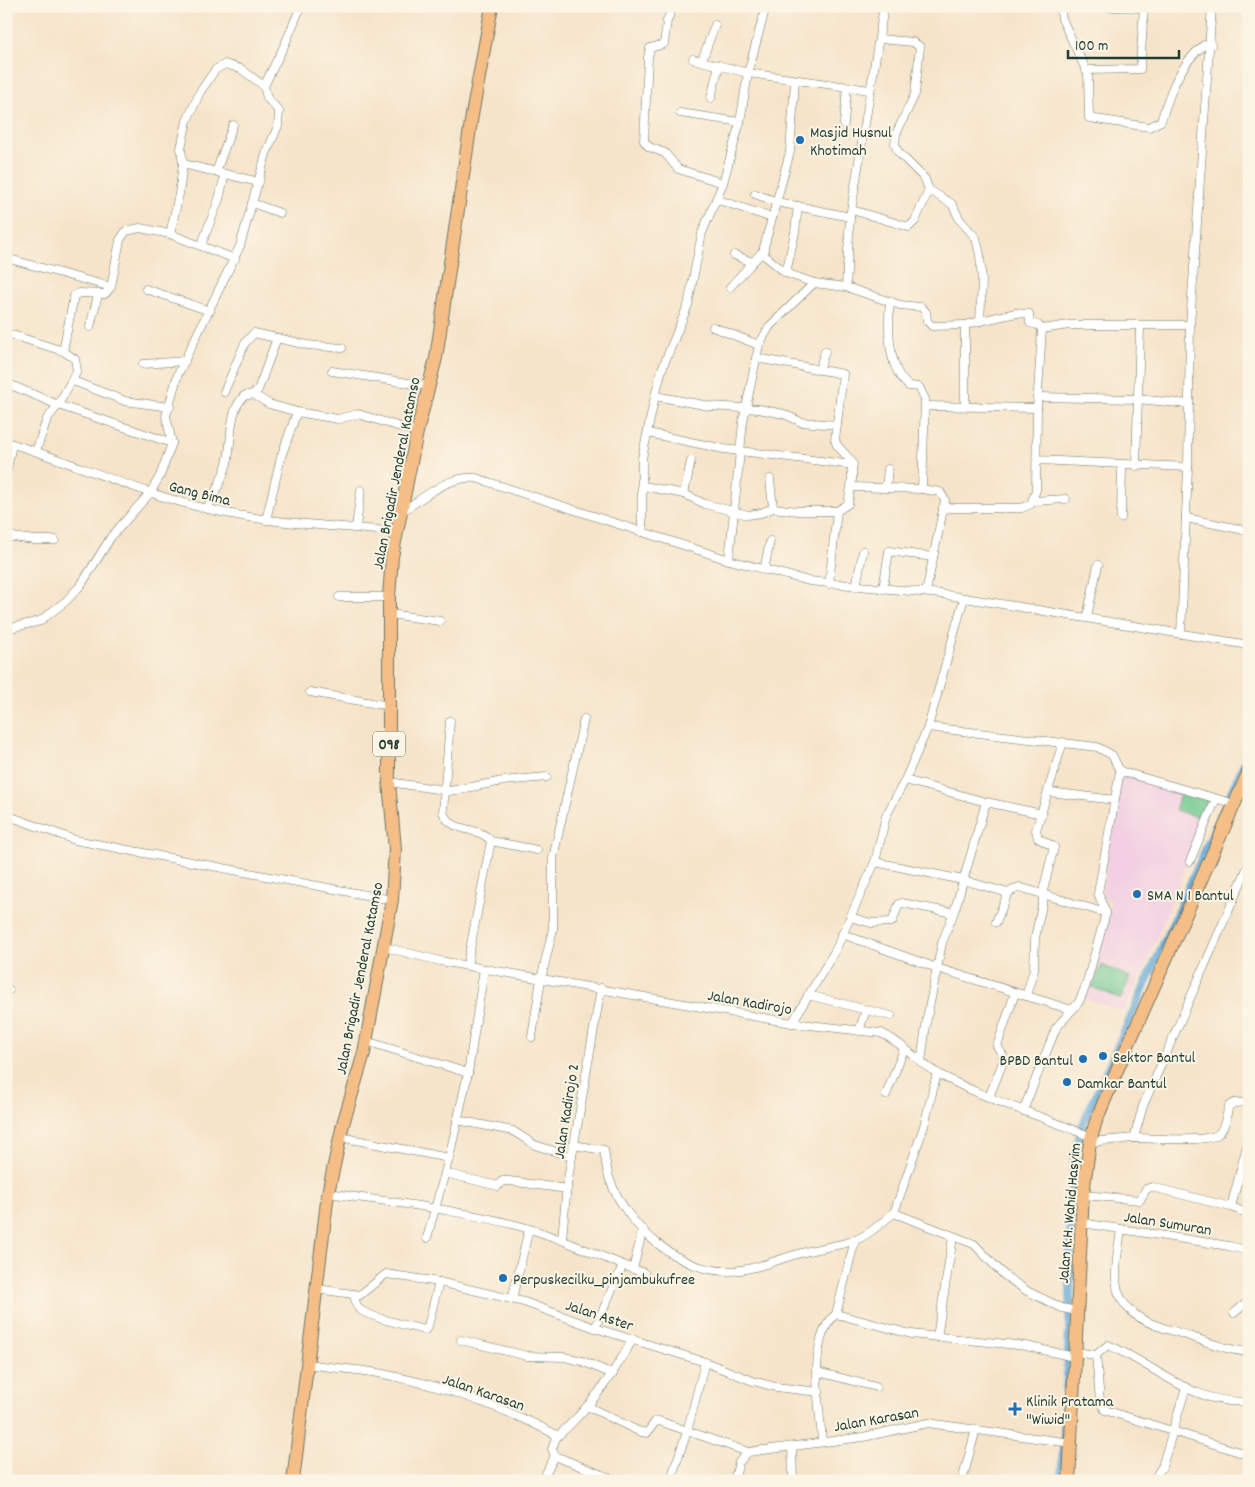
<svg xmlns="http://www.w3.org/2000/svg" width="1255" height="1487" font-family="Dekko,sans-serif">
<style>
.built{fill:#f2cfe2}
.green{fill:#6ec890;stroke:#468262}
.lines{fill:none;stroke-linecap:round;stroke-linejoin:round}
.canal{stroke:#60a6d6;stroke-width:8}
.minor-casing{stroke:#6a7768;stroke-width:9}
.primary-casing{stroke:#6a7768;stroke-width:14}
.minor{stroke:#fff;stroke-width:8}
.primary{stroke:#f6be87;stroke-width:12}
.poi-dot{fill:#1f6fb2;stroke:#fcf5e5;stroke-width:2}
.labels{text-anchor:middle;stroke-width:4;stroke-linejoin:round;paint-order:stroke}
.shield{fill:#fcf5e5;stroke:#617469;stroke-width:1}
.shield-label{font-size:15px;font-weight:bold;fill:#1f3d34}
.poi-label{font-size:16px;fill:#1f3d34;stroke:#fcf5e5;text-anchor:start}
.street-label{font-size:16px;fill:#1f3d34;stroke:#fcf5e5}
</style>
<rect width="100%" height="100%" fill="#fcf5e5"/>
<filter id="ink" filterUnits="userSpaceOnUse"><feTurbulence type="fractalNoise" baseFrequency=".02" numOctaves="2"/><feDisplacementMap in="SourceGraphic" scale="10" xChannelSelector="R" yChannelSelector="G"/><feConvolveMatrix kernelMatrix="1 2 1 2 8 2 1 2 1" color-interpolation-filters="sRGB"/></filter>
<filter id="wash" filterUnits="userSpaceOnUse"><feTurbulence type="fractalNoise" baseFrequency=".0096" numOctaves="4" result="noise"/><feDisplacementMap in="SourceGraphic" scale="20" xChannelSelector="R" yChannelSelector="G"/><feGaussianBlur stdDeviation="1.12" result="paint"/><feColorMatrix in="noise" values="0 0 0 0 0 0 0 0 0 0 0 0 0 0 0 0 0 1.4 0 .05"/><feComposite in="paint" operator="in"/></filter>
<g filter="url(#wash)">
<rect width="100%" height="100%" fill="#f6e4ca"/>
<path class="built" d="M1121 774 1212 802 1143 972 1123 1012 1084 998 1111 901 1101 896Z"/>
<g class="green">
<path d="M1181 792 1209 801 1203 819 1175 810Z"/>
<path d="M1102 965 1130 977 1121 999 1092 987Z"/>
</g>
<g class="lines">
<path class="canal" d="M1061 1481C1065 1422 1068 1362 1070 1303 1072 1246 1065 1180 1082 1126L1249 752"/>
</g>
</g>
<g filter="url(#ink)">
<g class="lines">
<defs>
<g id="minor">
<path d="M673 6 667 21 664 44 650 48 648 57 644 141 649 147 665 153 678 169 723 183"/>
<path d="M1060 6 1062 19 1088 74 1089 118 1149 127 1161 121C1170 92 1179 65 1204 45H1211"/>
<path d="M1110 7 1144 8"/>
<path d="M880 39 913 42 920 47 915 94 896 134 895 144 898 152 925 179 929 190 952 204 960 220 976 238 980 255 982 282 980 321 1016 313 1029 314 1030 323 1038 325 1042 329 1069 325H1190"/>
<path d="M693 59 748 73 870 90"/>
<path d="M702 60 715 25"/>
<path d="M1086 70 1140 69 1144 6"/>
<path d="M711 98 719 65"/>
<path d="M680 113 740 122"/>
<path d="M844 124 847 87"/>
<path d="M183 164 259 182"/>
<path d="M216 172 233 125"/>
<path d="M755 194 777 202 850 217"/>
<path d="M716 199 772 218 764 247V255L786 273 814 283"/>
<path d="M252 203 280 213"/>
<path d="M852 210 909 227 915 221 929 190"/>
<path d="M772 218 790 152 795 81"/>
<path d="M170 234 235 259"/>
<path d="M201 246 219 199 225 174"/>
<path d="M734 255 752 262"/>
<path d="M6 258 111 287 120 240 126 231 140 228 170 234 179 194 183 164 181 148 187 121 200 92 215 70 225 64 241 69 264 86 285 44 301 6"/>
<path d="M786 273 795 232 798 206"/>
<path d="M730 287 763 251"/>
<path d="M846 287 850 217 884 6"/>
<path d="M146 289 210 311"/>
<path d="M890 301C888 325 887 370 909 386L919 387 925 399 922 489 940 492 945 500 926 592"/>
<path d="M90 327 98 295"/>
<path d="M713 327 759 345"/>
<path d="M6 333 63 351 75 359 77 371 58 405 172 443"/>
<path d="M63 351 74 296 79 293 105 294 111 287"/>
<path d="M143 364 185 361"/>
<path d="M819 370 825 351"/>
<path d="M332 371 428 386"/>
<path d="M73 381 125 401 170 407"/>
<path d="M6 383 58 405 47 419 36 451"/>
<path d="M224 392 245 343 254 333 308 345 342 348"/>
<path d="M253 394 269 404 297 412 338 419 358 414 417 432"/>
<path d="M655 396 709 406 759 409 784 414 801 422 837 425"/>
<path d="M1037 397 1137 399 1189 404"/>
<path d="M926 406 1037 408"/>
<path d="M965 406V325L980 321"/>
<path d="M648 433 724 449 853 465"/>
<path d="M6 442C74 462 138 493 208 509 270 524 333 525 396 532"/>
<path d="M1037 460 1188 467"/>
<path d="M1136 466 1140 327"/>
<path d="M6 474 12 444"/>
<path d="M770 479 773 508"/>
<path d="M644 486 684 494 705 504 748 515 761 513 773 508 798 511H837L848 504 852 480V462L837 445 835 440 843 374 756 358"/>
<path d="M852 487 922 489"/>
<path d="M886 487 888 469"/>
<path d="M684 494 691 461"/>
<path d="M1033 501 1066 499"/>
<path d="M943 508H1022L1031 504 1036 490 1037 408 1042 329"/>
<path d="M207 509C214 494 223 479 227 463 233 442 227 413 244 396L253 394 258 390 277 338"/>
<path d="M401 512C424 498 448 475 476 478L729 560 809 581 941 594 1249 645"/>
<path d="M1121 518 1122 465"/>
<path d="M1186 518 1249 531"/>
<path d="M266 520 281 457 297 412"/>
<path d="M356 527 361 490"/>
<path d="M642 532V458L655 396 662 369 688 305 702 233 723 183 740 122 748 73 766 6"/>
<path d="M6 536 34 540H55"/>
<path d="M729 560 743 422 759 345 769 327 814 283 846 287 900 305 921 307 926 312 927 321 932 326 965 325"/>
<path d="M764 570 770 541"/>
<path d="M829 584 837 511"/>
<path d="M856 587 863 551"/>
<path d="M883 589 889 551 933 557"/>
<path d="M339 597H389"/>
<path d="M389 614 440 621"/>
<path d="M1087 617 1098 565"/>
<path d="M6 629 40 621 66 601 81 585 111 537 150 493 160 476 172 443 166 416 178 374 240 246 266 154 278 126 279 111 267 98 264 86"/>
<path d="M1181 634 1188 467 1190 325 1212 6"/>
<path d="M310 692 389 706"/>
<path d="M450 721 443 812C451 834 478 825 491 841L467 965"/>
<path d="M928 727 1097 747 1112 755 1120 771 1098 893 1106 913 1086 985 1079 1002 1056 1028 1023 1111"/>
<path d="M1120 771 1235 804"/>
<path d="M905 780 986 802 1042 814"/>
<path d="M389 782 450 791 503 781 547 777"/>
<path d="M1049 792 1115 800"/>
<path d="M6 815 75 840 392 900"/>
<path d="M491 841 537 850"/>
<path d="M1190 861 1216 799"/>
<path d="M875 862 963 880 1008 893 1019 887 1106 913"/>
<path d="M1249 864 1143 1106 1134 1138C1150 1138 1208 1143 1218 1134 1226 1128 1226 1114 1229 1106L1234 1103 1249 1102"/>
<path d="M1042 895 1054 847 1038 838 1036 830 1063 742"/>
<path d="M850 917 871 923 892 922 899 904 902 903 953 913"/>
<path d="M996 922 1008 893"/>
<path d="M842 934 937 968 1072 1010"/>
<path d="M384 947 440 961 792 1023 881 1033C902 1042 917 1062 937 1073 986 1100 1040 1115 1091 1137"/>
<path d="M6 988 9 990"/>
<path d="M808 995 891 1016"/>
<path d="M1026 996 1034 969 1035 938 1044 895"/>
<path d="M792 1023 836 949 875 862 886 816 905 780 928 727 964 598"/>
<path d="M859 1031 866 1010"/>
<path d="M532 1037 541 979 553 929V858L584 719"/>
<path d="M366 1041 468 1073 449 1158 427 1238"/>
<path d="M921 1062 927 1018 942 943 955 909 986 802"/>
<path d="M468 1073 484 969"/>
<path d="M937 1073 924 1126 894 1213 974 1244 1004 1275 1027 1291 1062 1308 1077 1311"/>
<path d="M886 1095 904 1049"/>
<path d="M989 1097 1003 1062 1004 1057 997 1046 1015 993"/>
<path d="M457 1120 513 1131 535 1145 572 1157"/>
<path d="M340 1137 449 1158"/>
<path d="M1090 1142 1134 1138"/>
<path d="M573 1145 604 1150C606 1160 606 1170 610 1180 627 1227 680 1273 731 1271 755 1270 778 1259 801 1253 818 1248 837 1246 853 1241 868 1236 882 1222 894 1213"/>
<path d="M445 1173 498 1186 502 1181H509L567 1189"/>
<path d="M328 1193C396 1203 464 1210 530 1229 569 1241 605 1259 644 1273"/>
<path d="M1083 1195 1140 1200 1146 1189 1152 1187 1231 1207 1249 1214"/>
<path d="M1231 1207 1249 1138"/>
<path d="M1082 1223 1229 1246 1249 1251"/>
<path d="M1121 1229C1119 1248 1112 1276 1119 1294 1131 1323 1163 1327 1189 1336 1210 1343 1227 1350 1249 1352"/>
<path d="M562 1239 567 1185 601 988"/>
<path d="M633 1269 643 1229"/>
<path d="M317 1289 360 1295 386 1274 439 1282 524 1302 595 1328 705 1362 753 1381 776 1387 819 1392"/>
<path d="M354 1294C355 1299 356 1306 359 1309 368 1317 412 1327 425 1330L428 1326 439 1282"/>
<path d="M512 1299 529 1229"/>
<path d="M1234 1313 1249 1301"/>
<path d="M836 1314 855 1240"/>
<path d="M595 1328 623 1265"/>
<path d="M937 1337 953 1237"/>
<path d="M461 1340 527 1356 564 1357 582 1361 613 1374"/>
<path d="M1075 1352 1096 1355 1100 1401 1105 1410 1249 1455"/>
<path d="M1096 1355 1108 1345C1154 1364 1195 1407 1249 1401"/>
<path d="M309 1364C335 1369 362 1369 388 1375 446 1387 505 1408 557 1435L552 1449 555 1456 617 1481"/>
<path d="M818 1372 876 1387"/>
<path d="M589 1407 638 1431 647 1433 655 1422 659 1421 748 1452"/>
<path d="M558 1436C592 1405 610 1379 633 1339"/>
<path d="M822 1442C820 1406 806 1340 836 1314L911 1334 1026 1346 1074 1357"/>
<path d="M792 1447 793 1481"/>
<path d="M542 1481 555 1456"/>
<path d="M670 1481 687 1432 705 1362"/>
<path d="M734 1481 739 1462 748 1452 863 1437 928 1423 1071 1443"/>
<path d="M962 1481 976 1429"/>
<path d="M1153 1481 1162 1467 1186 1387"/>
</g>
<g id="primary">
<path d="M293 1481 328 1193 343 1124 364 1053 392 900 395 849 389 782V597L392 557 417 432 436 358 472 115 492 6"/>
<path d="M1069 1481 1083 1193 1090 1142 1096 1121 1118 1068 1249 771"/>
</g>
</defs>
<use href="#minor" class="minor-casing"/>
<use href="#primary" class="primary-casing"/>
<use href="#minor" class="minor"/>
<use href="#primary" class="primary"/>
</g>
</g>
<g class="poi-dot">
<circle cx="800" cy="140" r="5"/>
<circle cx="1137" cy="894" r="5"/>
<circle cx="1103" cy="1056" r="5"/>
<circle cx="1083" cy="1059" r="5"/>
<circle cx="1067" cy="1082" r="5"/>
<circle cx="503" cy="1278" r="5"/>
<path d="M1012.5 1401.5h5v5h5v5h-5v5h-5v-5h-5v-5h5z"/>
</g>
<g class="labels">
<rect class="shield" x="373" y="731.5" width="32" height="25" rx="4"/>
<g class="shield-label">
<text x="389" y="749">098</text>
</g>
<g class="poi-label">
<text x="810" y="137">Masjid Husnul<tspan x="810" dy="18">Khotimah</tspan></text>
<text x="1147" y="900">SMA N 1 Bantul</text>
<text x="1113" y="1062">Sektor Bantul</text>
<text x="1073" y="1065" text-anchor="end">BPBD Bantul</text>
<text x="1077" y="1088">Damkar Bantul</text>
<text x="513" y="1284">Perpuskecilku_pinjambukufree</text>
<text x="1026" y="1406">Klinik Pratama<tspan x="1026" dy="18">"Wiwid"</tspan></text>
</g>
<g class="street-label">
<text transform="translate(395 473) rotate(-79)" y="6">Jalan Brigadir Jenderal Katamso</text>
<text transform="translate(200 492) rotate(14)" y="6">Gang Bima</text>
<text transform="translate(358 978) rotate(-79)" y="6">Jalan Brigadir Jenderal Katamso</text>
<text transform="translate(750 1001) rotate(10)" y="6">Jalan Kadirojo</text>
<text transform="translate(565 1111) rotate(-81)" y="6">Jalan Kadirojo 2</text>
<text transform="translate(1068 1213) rotate(-85)" y="6">Jalan K.H. Wahid Hasyim</text>
<text transform="translate(1168 1222) rotate(9)" y="6">Jalan Sumuran</text>
<text transform="translate(600 1314) rotate(18)" y="6">Jalan Aster</text>
<text transform="translate(484 1391) rotate(19)" y="6">Jalan Karasan</text>
<text transform="translate(876 1418) rotate(-10)" y="6">Jalan Karasan</text>
</g>
</g>
<rect width="1255" height="1487" fill="none" stroke="#fcf5e5" stroke-width="25"/>
<path d="M1068 50v8h111v-8" fill="none" stroke="#1f3d34" stroke-width="2.5"/>
<text x="1075" y="50" font-size="15" fill="#1f3d34" stroke="#fcf5e5" stroke-width="4" paint-order="stroke">100 m</text>
</svg>
